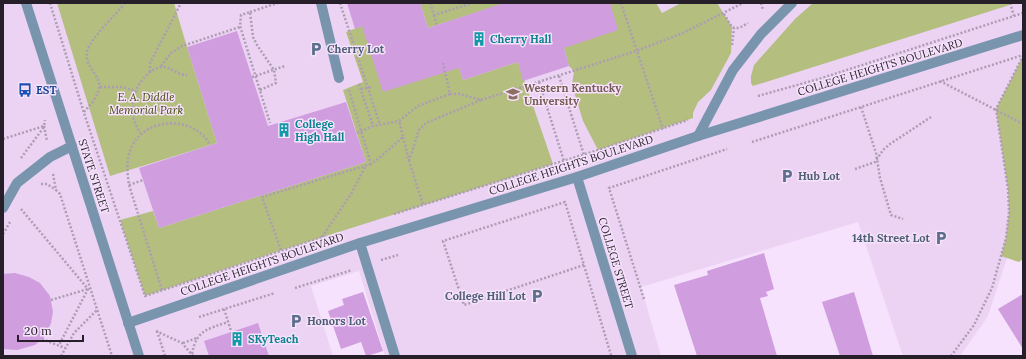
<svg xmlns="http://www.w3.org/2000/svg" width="1026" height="359" font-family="Lora,serif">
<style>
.built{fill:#ecd3f4}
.green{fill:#b3be7f}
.building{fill:#d09ddf}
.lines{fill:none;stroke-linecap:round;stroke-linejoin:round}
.path{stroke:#ad9db2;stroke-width:2.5;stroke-dasharray:2 2;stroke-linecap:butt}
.service{stroke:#7995ae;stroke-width:10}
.minor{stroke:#7995ae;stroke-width:10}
.tertiary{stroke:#7995ae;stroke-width:10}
.labels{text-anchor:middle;stroke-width:3;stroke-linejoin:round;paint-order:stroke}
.culture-label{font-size:11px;font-weight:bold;fill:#0d838f;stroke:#f6e2fc;text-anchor:start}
.service-label{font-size:11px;font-weight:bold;fill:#4e5e75;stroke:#f6e2fc;text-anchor:start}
.street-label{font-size:11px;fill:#261f29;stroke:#f6e2fc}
.education-label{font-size:11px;font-weight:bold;fill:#785e54;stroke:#f6e2fc;text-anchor:start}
.transit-label{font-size:11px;font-weight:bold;fill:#164399;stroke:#f6e2fc;text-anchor:start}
.park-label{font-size:11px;font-style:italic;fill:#404707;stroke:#f6e2fc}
</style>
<rect width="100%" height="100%" fill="#f6e2fc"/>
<path class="built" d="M3 3H1023V184L1016 230 988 316 960 356H903L858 222 641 287 661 356H385L359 271 311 286 333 356H3Z"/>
<g class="green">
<path d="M57 3H174L187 47 217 143 110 176Z"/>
<path d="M420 3H502V4L428 28Z"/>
<path d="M609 3H656L662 13 681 3H717L732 27 731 53 711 90 698 102 693 113V118L598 150 583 121 572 85 574 71 569 66 564 48Z"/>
<path d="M813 3H1016L753 86 751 83V76L754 65 795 19Z"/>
<path d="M362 26 456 58 463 80 518 62 553 164 282 250 145 296 120 220 153 211 159 228 366 162 343 90 363 82 346 32Z"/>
<path d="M1023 56V259L1019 262 1001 256 1006 238 1009 212 1008 189 996 109Z"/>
</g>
<g class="building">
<path d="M347 3H420L428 28 504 3H610L618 30 564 48 569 66 523 81 518 62 463 80 459 68 383 92 362 26 355 29Z"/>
<path d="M237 31 268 126 346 102 366 162 159 228 139 168 217 143 187 47Z"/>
<path d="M764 253 774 289 766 292 768 296 760 298 777 356H697L674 285 708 275 707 271Z"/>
<path d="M15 273 29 277 40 283 50 296 53 312 51 323 47 333 43 338 35 345 17 350 3 349V274Z"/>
<path d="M363 292 383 351 367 356H366L361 342 341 349 328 311 344 305 342 299Z"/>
<path d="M854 292 873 356H840L822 302Z"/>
<path d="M1023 294V349L998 309Z"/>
<path d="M258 323 269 356H209L204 341Z"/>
</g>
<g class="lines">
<g class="path">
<path d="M50 3 84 113 145 296 326 236"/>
<path d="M340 3 380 125"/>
<path d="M430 3 434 15 472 3"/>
<path d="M621 3 663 129"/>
<path d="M761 3 763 10"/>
<path d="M1010 3 1014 16"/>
<path d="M250 12 278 3"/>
<path d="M724 14 732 27C738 30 743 26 748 23"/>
<path d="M434 15 437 25"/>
<path d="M732 45 734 28"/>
<path d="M161 66 171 53 182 46 240 27"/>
<path d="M150 72V63L181 3"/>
<path d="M559 76 584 155"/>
<path d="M252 77 285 66"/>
<path d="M940 81 1023 124"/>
<path d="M539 82 564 161"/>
<path d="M359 84 373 126"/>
<path d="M100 87H122L136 91"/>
<path d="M361 89 371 87"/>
<path d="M260 90 276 83 274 70 257 45 253 37 250 12 241 15 240 26 270 123"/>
<path d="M349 90 371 164 379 158 403 137 399 121"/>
<path d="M758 96 822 78 1023 13"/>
<path d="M481 100 636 51 683 33 743 3"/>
<path d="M861 107 876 153 880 178 891 215 903 219"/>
<path d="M84 112C90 105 97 98 99 89 102 76 84 67 87 52 90 38 116 15 125 3"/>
<path d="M44 126 47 141"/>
<path d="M357 133 373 126 399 121 418 106 450 94"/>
<path d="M141 134C136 127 133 119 132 111 131 94 143 71 161 67 169 65 176 75 187 75"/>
<path d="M403 137 409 161 423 205"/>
<path d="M3 139 44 126 45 120"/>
<path d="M752 142 1023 55"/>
<path d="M21 158 44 127"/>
<path d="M409 161 419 130 426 123 481 100 459 94H450L443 63"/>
<path d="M855 169 875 162 883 150 890 144 931 117"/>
<path d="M53 174 56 190 60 194 112 356"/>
<path d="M41 184H47L56 190"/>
<path d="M129 185 143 180"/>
<path d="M21 209 88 289 59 345"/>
<path d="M394 214 598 150 688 120"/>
<path d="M3 234 10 222"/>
<path d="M322 237 351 194 366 165"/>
<path d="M281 250 262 197 371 164"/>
<path d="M381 260 398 255"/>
<path d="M584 265 464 305 443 241 565 202 611 355"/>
<path d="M295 288 352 270"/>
<path d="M162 290 129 185C127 172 126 158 132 146 147 116 195 116 210 145"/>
<path d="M644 299 609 188 727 149"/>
<path d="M51 300 88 289"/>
<path d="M224 309 232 334"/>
<path d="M199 317 275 293"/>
<path d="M156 331 182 343 193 356"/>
<path d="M157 331 165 356"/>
<path d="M42 339 65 348"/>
<path d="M183 343 197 338"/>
<path d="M192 354C196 330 208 329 228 322"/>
<path d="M61 356 74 333 97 310"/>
<path d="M951 356 974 325 992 288 1006 238 1009 212 1008 189 996 109 1023 56"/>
</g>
<g class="service">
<path d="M3 208 17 183 50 157 72 146"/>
<path d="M360 243 395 356"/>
</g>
<g class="minor">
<path d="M321 3 339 78"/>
<path d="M698 136 733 70 761 34 792 3"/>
</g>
<g class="tertiary">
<path d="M26 3 139 356"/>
<path d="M577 177 632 356"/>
<path d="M128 323 360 243 577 177 698 136 1023 35"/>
</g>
</g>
<defs>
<symbol id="building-bare" viewBox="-9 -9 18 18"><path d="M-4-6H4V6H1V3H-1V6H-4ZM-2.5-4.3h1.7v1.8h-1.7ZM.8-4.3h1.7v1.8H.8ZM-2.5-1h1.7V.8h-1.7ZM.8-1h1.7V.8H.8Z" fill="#0f9aa8" stroke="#f6e2fc" stroke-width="2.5" paint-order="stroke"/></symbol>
<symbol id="parking-bare" viewBox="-9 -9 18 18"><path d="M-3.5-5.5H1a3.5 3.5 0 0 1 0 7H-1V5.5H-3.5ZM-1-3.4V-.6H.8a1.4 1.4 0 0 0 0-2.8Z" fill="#5c6f8a" stroke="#f6e2fc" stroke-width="2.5" paint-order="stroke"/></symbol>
<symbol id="bus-bare" viewBox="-9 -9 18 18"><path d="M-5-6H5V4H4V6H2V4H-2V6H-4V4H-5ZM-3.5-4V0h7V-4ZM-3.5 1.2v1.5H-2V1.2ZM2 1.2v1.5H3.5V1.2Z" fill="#1a4fb4" stroke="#f6e2fc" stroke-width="2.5" paint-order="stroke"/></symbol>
<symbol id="university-bare" viewBox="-9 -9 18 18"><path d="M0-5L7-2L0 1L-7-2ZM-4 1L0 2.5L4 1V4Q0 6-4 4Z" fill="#8d6e63" stroke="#f6e2fc" stroke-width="2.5" paint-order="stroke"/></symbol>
</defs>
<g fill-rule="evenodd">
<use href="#building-bare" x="469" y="29" width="20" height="20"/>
<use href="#parking-bare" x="306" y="39" width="20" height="20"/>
<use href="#bus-bare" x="15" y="80" width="20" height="20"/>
<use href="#university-bare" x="503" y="84" width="20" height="20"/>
<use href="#building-bare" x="274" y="120" width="20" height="20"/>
<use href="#parking-bare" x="777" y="166" width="20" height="20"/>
<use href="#parking-bare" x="931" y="228" width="20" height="20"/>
<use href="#parking-bare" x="527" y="286" width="20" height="20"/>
<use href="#parking-bare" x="286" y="311" width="20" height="20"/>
<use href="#building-bare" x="227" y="329" width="20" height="20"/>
</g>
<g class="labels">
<g class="culture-label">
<text x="490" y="43">Cherry Hall</text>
<text x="295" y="128">College<tspan x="295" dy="13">High Hall</tspan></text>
<text x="248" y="343">SKyTeach</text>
</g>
<g class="service-label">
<text x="327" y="53">Cherry Lot</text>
<text x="798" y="180">Hub Lot</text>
<text x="930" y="242" text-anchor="end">14th Street Lot</text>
<text x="526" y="300" text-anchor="end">College Hill Lot</text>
<text x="307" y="325">Honors Lot</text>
</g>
<g class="street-label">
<text transform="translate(880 67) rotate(-17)" y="4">COLLEGE HEIGHTS BOULEVARD</text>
<text transform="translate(571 165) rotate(-18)" y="4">COLLEGE HEIGHTS BOULEVARD</text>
<text transform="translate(94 176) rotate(72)" y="4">STATE STREET</text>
<text transform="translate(616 263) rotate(73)" y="4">COLLEGE STREET</text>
<text transform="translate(262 264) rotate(-19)" y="4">COLLEGE HEIGHTS BOULEVARD</text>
</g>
<g class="education-label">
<text x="524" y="92">Western Kentucky<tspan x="524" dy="13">University</tspan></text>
</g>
<g class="transit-label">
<text x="36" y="94">EST</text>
</g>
<g class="park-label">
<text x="146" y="101">E. A. Diddle<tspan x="146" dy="13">Memorial Park</tspan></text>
</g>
</g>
<rect width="1026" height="359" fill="none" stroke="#261f29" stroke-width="8"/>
<path d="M18 335v6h65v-6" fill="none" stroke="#261f29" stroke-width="2"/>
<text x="24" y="335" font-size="12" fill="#261f29" stroke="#f6e2fc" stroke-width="3" paint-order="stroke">20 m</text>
</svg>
